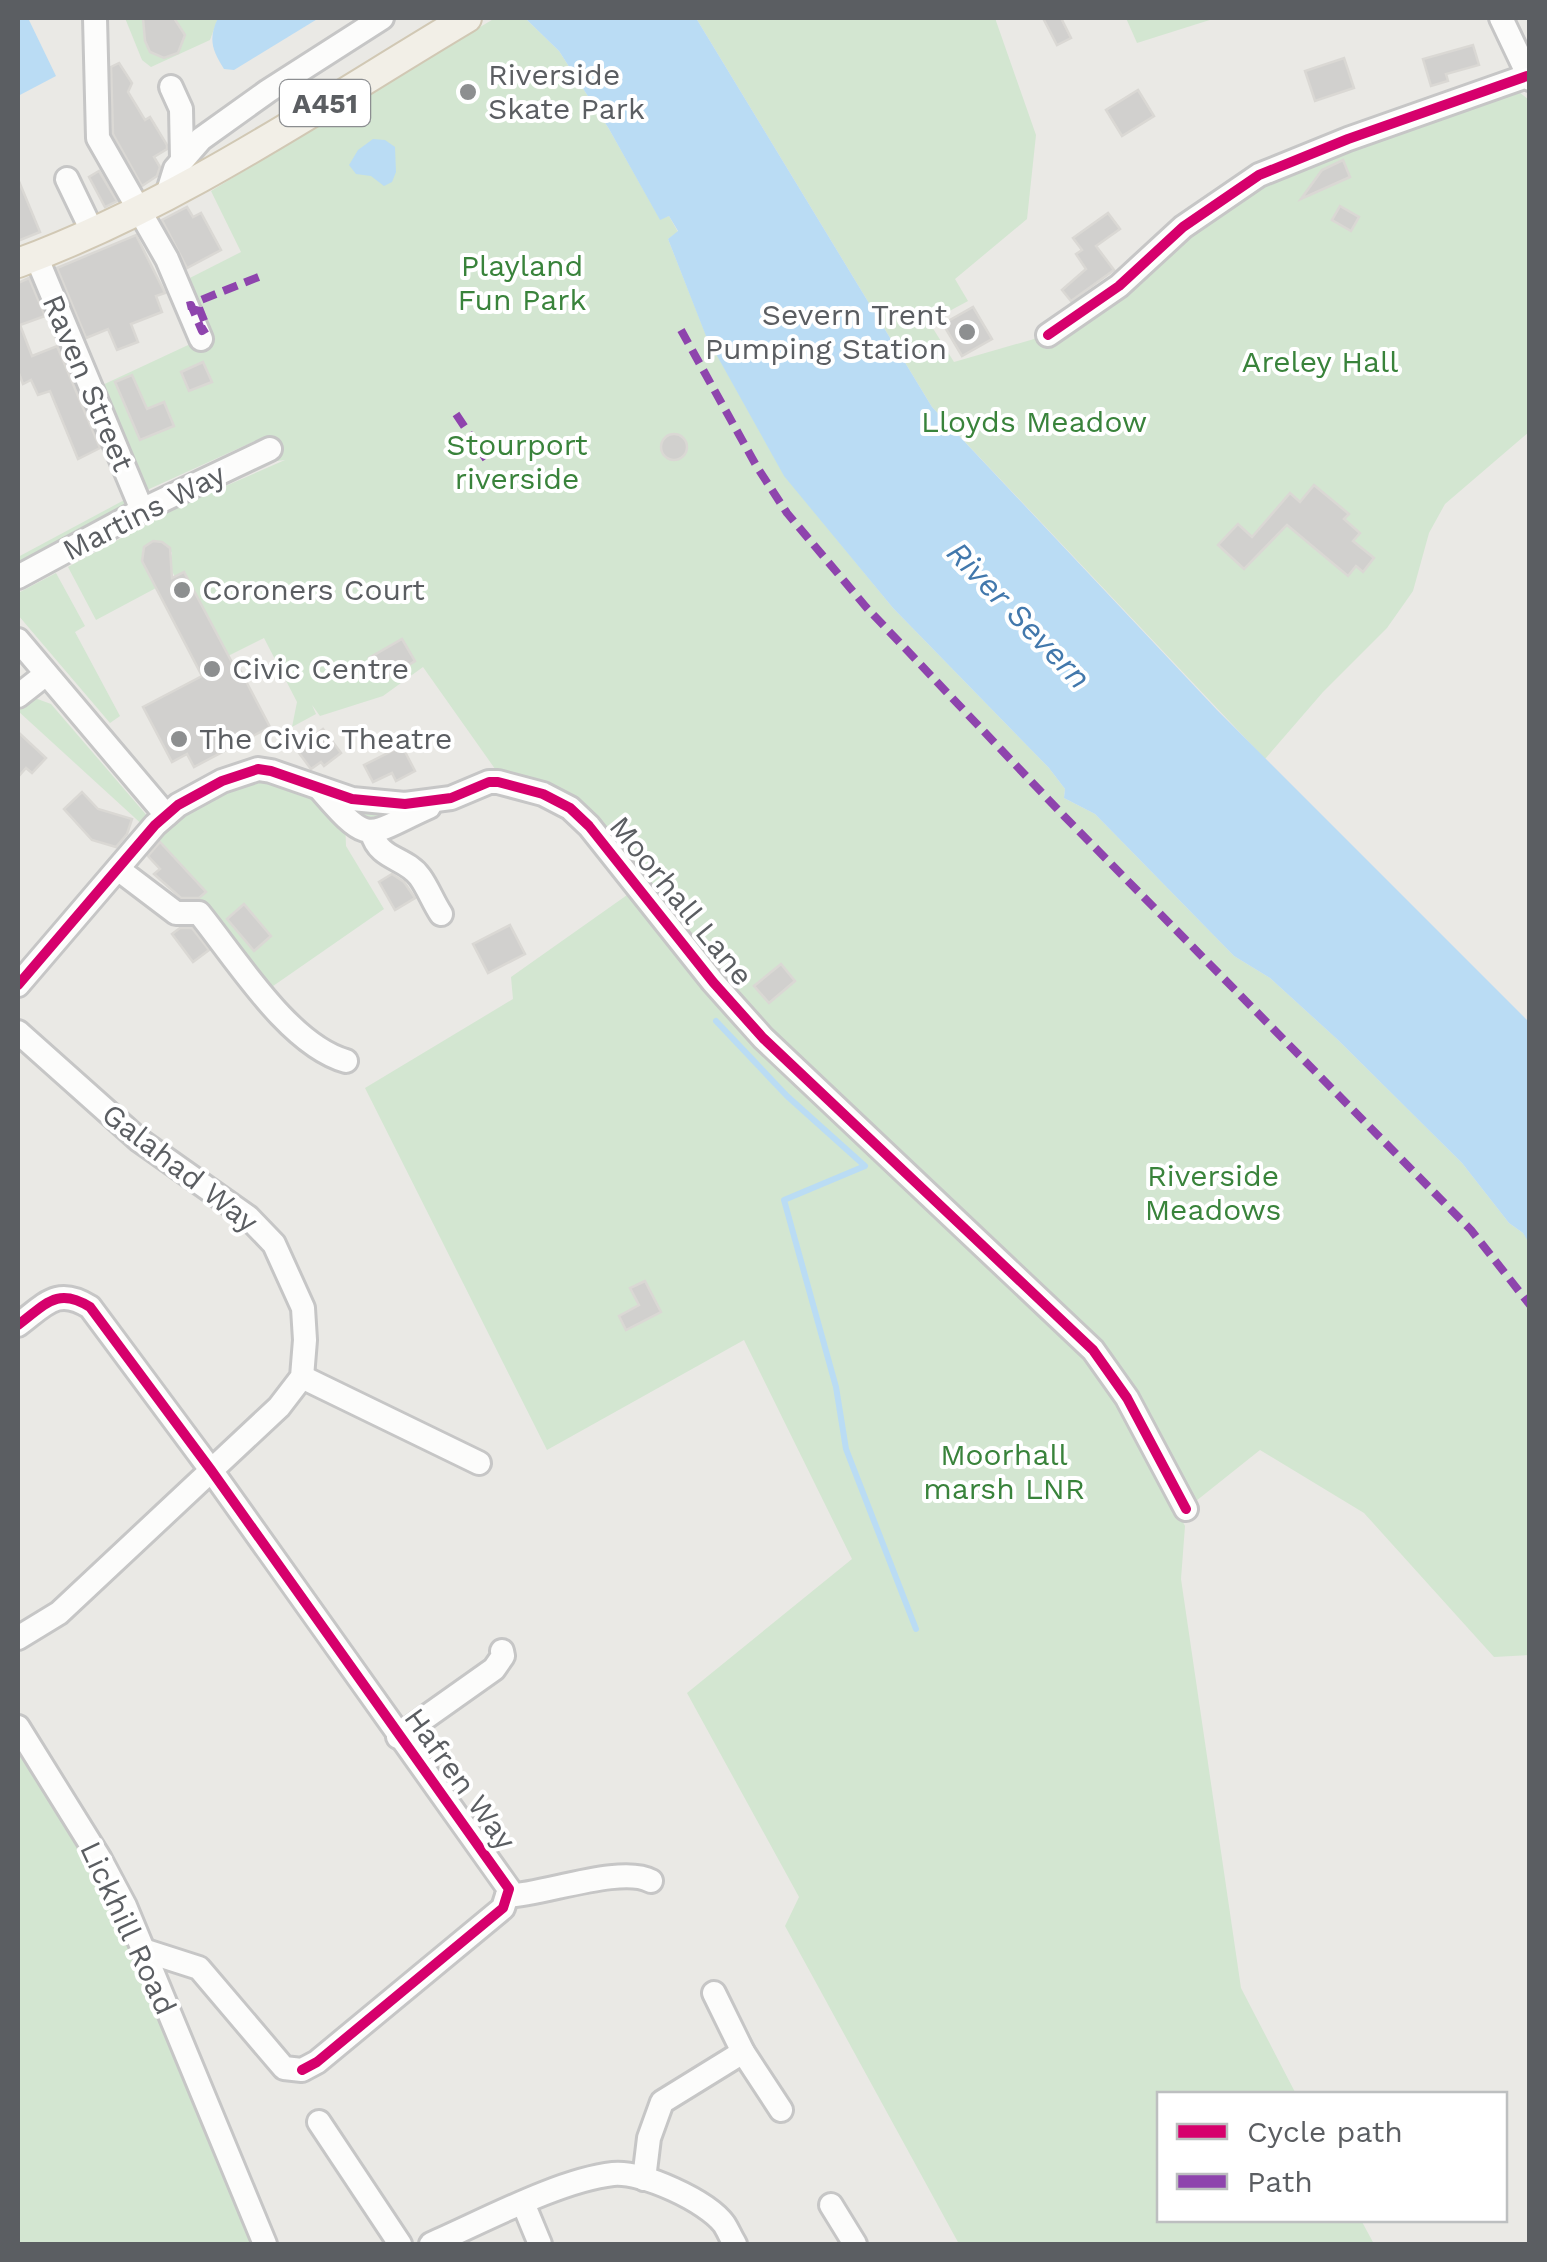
<svg xmlns="http://www.w3.org/2000/svg" width="1547" height="2262" font-family="'Work Sans',sans-serif">
<style>
.green{fill:#d3e6d1}
.water{fill:#badcf4}
.lines{fill:none;stroke-linecap:round;stroke-linejoin:round}
.stream{stroke:#badcf4;stroke-width:6}
.building{fill:#d1d0ce;stroke:#dad8d4;stroke-width:2.5}
.minor-casing{stroke:#c6c6c6;stroke-width:28}
.major-casing{stroke:#d1c8b4;stroke-width:32}
.minor{stroke:#fcfcfb;stroke-width:22}
.major{stroke:#f2efe7;stroke-width:28}
.quiet{stroke:#8e44ad;stroke-width:8;stroke-dasharray:15 8;stroke-linecap:butt}
.cycleway-casing{stroke:#fff;stroke-width:16}
.cycleway{stroke:#d6006c;stroke-width:10}
.poi-dot{fill:#8d8f90;stroke:#fff;stroke-width:4}
.labels{text-anchor:middle;stroke-width:8;stroke-linejoin:round;paint-order:stroke}
.shield{fill:#fff;stroke:#8c8e91;stroke-width:2.5}
.shield-label{font-size:28px;font-weight:bold;fill:#5b5e62}
.poi-label{font-size:30px;fill:#5b5e62;stroke:#fff;text-anchor:start}
.park-label{font-size:30px;fill:#39833b;stroke:#fff}
.street-label{font-size:30px;fill:#5b5e62;stroke:#fff}
.water-label{font-size:32px;font-style:italic;fill:#4278ac;stroke:#fff}
</style>
<rect width="100%" height="100%" fill="#eae9e5"/>
<g class="green">
<path d="M125 18H218L210 40 151 67 142 60Z"/>
<path d="M495 18H525L559 51 609 129 660 219 669 216 678 232 668 239 706 335 784 475 893 608 1049 768 1065 789 1064 798 1095 814 1234 956 1270 978 1338 1040 1462 1163 1509 1223 1523 1233 1530 1243 1529 1655 1494 1657 1364 1513 1260 1450 1186 1509 1123 1408 1185 1526 1181 1579 1241 1988 1296 2094H1160V2220H1361L1374 2244H959L785 1926 799 1897 687 1693 852 1559 744 1340 547 1450 365 1088 513 999 511 977 637 888 577 801 505 783 423 667 383 696 320 716 312 705 316 714 292 727 297 702 264 638 228 656 185 572 175 577 169 565 172 553 167 545 153 541 142 551V561L156 588 96 620 68 567 182 505 285 460 277 461 264 437 147 490 143 488 96 388 201 339 178 284 241 252 211 191Z"/>
<path d="M696 18H995L1036 135 1027 219 955 279 968 301 929 322 954 362 1048 335 1213 205 1509 84 1529 100V432L1445 504 1429 533 1413 591 1387 628 1323 692 1265 759 932 407Z"/>
<path d="M1126 18H1216L1137 43Z"/>
<path d="M128 498 129 505 18 567V557Z"/>
<path d="M56 573 85 626 75 632 120 716 110 723 18 615V593Z"/>
<path d="M18 666 19 683 32 697 51 704 155 825 247 772 405 804 383 831 345 818 346 846 384 909 263 993 193 904 205 892 158 839 18 711Z"/>
<path d="M18 1727 100 1859 265 2244H18Z"/>
</g>
<g class="water">
<path d="M18 18H28L56 76 18 96Z"/>
<path d="M218 18H319L234 70 224 69C212 50 208 39 218 18Z"/>
<path d="M525 18H696L932 407 1217 710 1529 1022V1243L1523 1233 1509 1223 1462 1163 1338 1040 1270 978 1234 956 1095 814 1064 798 1065 789 1049 768 893 608 784 476 706 336 668 239 678 231 669 216 660 220 609 129 559 51Z"/>
<path d="M373 139 385 140 395 147 396 172 392 182 384 186 371 176 356 174 349 165 358 150Z"/>
</g>
<g class="lines">
<path class="stream" d="M716 1021 787 1096 865 1166 784 1200 836 1387 846 1449 916 1629"/>
</g>
<g class="building">
<path d="M143 18H174L185 35 178 53 164 58 150 52 145 41Z"/>
<path d="M1043 18H1061L1071 38 1057 45Z"/>
<path d="M1473 45 1479 65 1446 74 1448 81 1431 86 1423 59Z"/>
<path d="M1344 58 1354 88 1315 101 1305 71Z"/>
<path d="M119 63 132 83 128 92 145 120 150 117 167 145V149L154 157 160 167 157 176 142 186 113 134 111 67Z"/>
<path d="M1138 90 1154 116 1122 136 1106 110Z"/>
<path d="M1343 160 1350 177 1301 199 1322 170Z"/>
<path d="M99 171 117 201 105 207 89 177Z"/>
<path d="M18 179 40 232 18 241Z"/>
<path d="M1340 206 1359 217 1351 231 1332 220Z"/>
<path d="M187 207 193 217 201 213 221 250 187 268 162 220Z"/>
<path d="M1108 213 1120 229 1096 246 1114 270 1071 301 1062 290 1086 269 1076 254 1082 250 1073 238Z"/>
<path d="M136 235 165 293 156 296 162 312 131 324 138 342 117 350 108 329 86 338 57 268Z"/>
<path d="M29 278 45 316 20 325 32 356 57 346 100 448 78 459 50 391 38 395 31 380 23 384 18 371V283Z"/>
<path d="M973 307 992 339 962 356 943 324Z"/>
<path d="M203 362 212 382 189 391 181 372Z"/>
<path d="M132 375 147 409 164 402 174 426 140 440 115 382Z"/>
<circle cx="674" cy="447" r="13"/>
<path d="M1314 485 1349 514 1344 519 1360 533 1353 541 1374 558 1363 572 1356 566 1348 576 1287 525 1244 569 1218 545 1238 524 1252 537 1290 493 1300 502Z"/>
<path d="M153 541 162 542 170 548 172 578 184 572 235 668 238 666 270 727 194 767 187 754 172 762 143 707 202 676 142 561 144 547Z"/>
<path d="M402 639 415 661 383 681 369 658Z"/>
<path d="M323 729 341 753 324 766 321 762 311 769 296 749Z"/>
<path d="M18 732 46 758 32 773 26 768 18 777Z"/>
<path d="M402 746 415 771 396 781 392 773 373 782 364 765Z"/>
<path d="M82 792 98 809 132 819 127 834 116 847 92 840 64 809Z"/>
<path d="M160 842 206 892 199 898H181L154 874 160 869 148 856Z"/>
<path d="M392 874 404 882 415 898 395 910 379 882Z"/>
<path d="M244 904 271 936 254 951 227 919Z"/>
<path d="M510 925 525 954 488 973 473 944Z"/>
<path d="M180 928H192L209 950 193 962 172 934Z"/>
<path d="M781 964 795 981 769 1003 754 986Z"/>
<path d="M645 1281 661 1312 626 1330 619 1316 639 1305 630 1288Z"/>
</g>
<g class="lines">
<defs>
<g id="minor">
<path d="M95 18 98 138 167 259 201 339"/>
<path d="M1501 18 1530 79"/>
<path d="M171 87 181 109 182 159"/>
<path d="M67 179 93 233"/>
<path d="M166 198 175 169 201 139 268 91 382 18"/>
<path d="M36 256 142 510"/>
<path d="M1048 335 1119 286 1183 227 1259 175 1348 139 1527 76"/>
<path d="M18 577 142 510 270 449"/>
<path d="M18 640 166 815"/>
<path d="M18 696 46 674"/>
<path d="M321 790C371 848 366 835 429 807"/>
<path d="M372 833C379 860 406 857 420 877 428 888 433 902 441 914"/>
<path d="M118 869 176 913H199C237 960 289 1045 346 1061"/>
<path d="M18 985 155 825 178 805 222 781 258 769 271 771 352 799 405 804 451 798 489 782H498L543 794 570 808 589 826 713 982 763 1038 1093 1350 1127 1398 1186 1509"/>
<path d="M18 1032 139 1140 248 1217 274 1244 303 1308 305 1340 302 1377 279 1407 59 1613 18 1638"/>
<path d="M18 1325C45 1305 57 1286 90 1307L211 1470 509 1889 503 1908 317 2062 302 2070 284 2068 199 1968 143 1950"/>
<path d="M302 1377 479 1463"/>
<path d="M18 1727 100 1859 125 1906 265 2244"/>
<path d="M398 1737 494 1669 503 1656 502 1651"/>
<path d="M507 1896C545 1894 622 1865 651 1881"/>
<path d="M714 1993 743 2052 781 2110"/>
<path d="M319 2122 400 2244"/>
<path d="M644 2179 649 2138 662 2102 743 2052"/>
<path d="M523 2203 540 2244"/>
<path d="M831 2205 855 2244"/>
<path d="M431 2244C482 2222 559 2180 613 2174 642 2171 707 2201 724 2224 728 2230 731 2238 735 2244"/>
</g>
<path id="major" d="M18 263C178 204 321 105 467 18"/>
</defs>
<use href="#minor" class="minor-casing"/>
<use href="#major" class="major-casing"/>
<use href="#minor" class="minor"/>
<use href="#major" class="major"/>
<g class="quiet">
<path d="M187 306 191 305 202 331 207 328 199 308 201 300 261 276"/>
<path d="M681 330 757 467 787 513 866 607 1064 816 1471 1230 1530 1305"/>
<path d="M456 414 486 459"/>
</g>
<defs>
<g id="cycleway">
<path d="M1048 335 1119 286 1183 227 1259 175 1348 139 1527 76"/>
<path d="M18 985 155 825 178 805 222 781 258 769 271 771 352 799 405 804 451 798 489 782H498L543 794 570 808 589 826 713 982 763 1038 1093 1350 1127 1398 1186 1509"/>
<path d="M18 1325C45 1305 57 1286 90 1307L211 1470 509 1889 503 1908 317 2062 302 2070"/>
</g>
</defs>
<use href="#cycleway" class="cycleway-casing"/>
<use href="#cycleway" class="cycleway"/>
</g>
<g class="poi-dot">
<circle cx="468" cy="92" r="10"/>
<circle cx="967" cy="332" r="10"/>
<circle cx="182" cy="590" r="10"/>
<circle cx="212" cy="669" r="10"/>
<circle cx="179" cy="739" r="10"/>
</g>
<g class="labels">
<rect class="shield" x="280" y="80" width="90" height="46" rx="8"/>
<g class="shield-label">
<text x="325" y="113">A451</text>
</g>
<g class="poi-label">
<text x="488" y="85">Riverside<tspan x="488" dy="34">Skate Park</tspan></text>
<text x="947" y="325" text-anchor="end">Severn Trent<tspan x="947" dy="34">Pumping Station</tspan></text>
<text x="202" y="600">Coroners Court</text>
<text x="232" y="679">Civic Centre</text>
<text x="199" y="749">The Civic Theatre</text>
</g>
<g class="park-label">
<text x="522" y="276">Playland<tspan x="522" dy="34">Fun Park</tspan></text>
<text x="1320" y="372">Areley Hall</text>
<text x="1034" y="432">Lloyds Meadow</text>
<text x="517" y="455">Stourport<tspan x="517" dy="34">riverside</tspan></text>
<text x="1213" y="1186">Riverside<tspan x="1213" dy="34">Meadows</tspan></text>
<text x="1004" y="1465">Moorhall<tspan x="1004" dy="34">marsh LNR</tspan></text>
</g>
<g class="street-label">
<text transform="translate(88 383) rotate(67)" y="10">Raven Street</text>
<text transform="translate(144 512) rotate(-27)" y="10">Martins Way</text>
<text transform="translate(681 901) rotate(51)" y="10">Moorhall Lane</text>
<text transform="translate(180 1168) rotate(38)" y="10">Galahad Way</text>
<text transform="translate(460 1779) rotate(54)" y="10">Hafren Way</text>
<text transform="translate(128 1928) rotate(65)" y="10">Lickhill Road</text>
</g>
<g class="water-label">
<text transform="translate(1019 615) rotate(46)" y="11">River Severn</text>
</g>
</g>
<rect width="1547" height="2262" fill="none" stroke="#5b5e62" stroke-width="40"/>
<rect x="1157" y="2092" width="350" height="130" fill="#ffffff" stroke="#bdbfc0" stroke-width="2.5"/>
<rect x="1177" y="2124" width="50" height="15" fill="#d6006c" stroke="#bdbfc0" stroke-width="2.5"/>
<text x="1247" y="2142" font-size="30" fill="#5b5e62">Cycle path</text>
<rect x="1177" y="2174" width="50" height="15" fill="#8e44ad" stroke="#bdbfc0" stroke-width="2.5"/>
<text x="1247" y="2192" font-size="30" fill="#5b5e62">Path</text>
</svg>
